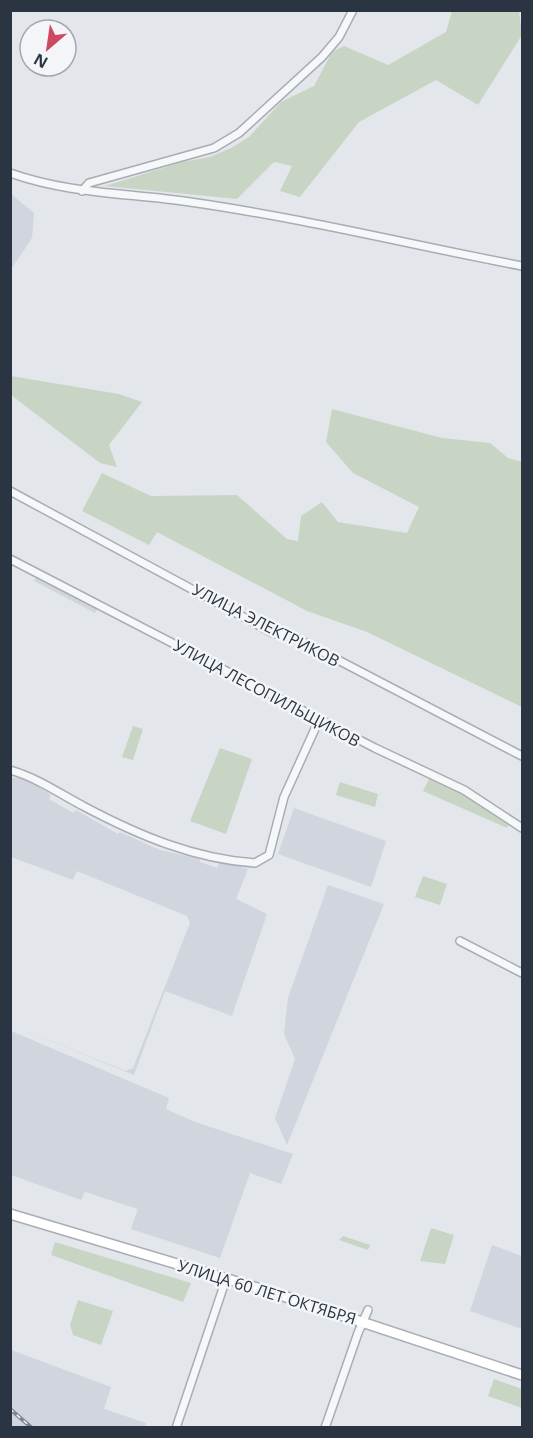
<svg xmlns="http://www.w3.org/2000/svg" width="533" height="1438" font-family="'Open Sans',sans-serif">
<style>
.built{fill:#d1d5dd}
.green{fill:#c9d5c4}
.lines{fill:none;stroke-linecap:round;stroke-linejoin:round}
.minor-casing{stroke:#a8adb5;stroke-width:10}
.secondary-casing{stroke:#a8adb5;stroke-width:12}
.minor{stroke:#f6f7f9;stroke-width:7}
.secondary{stroke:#fff;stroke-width:9}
.rail-casing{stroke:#7d8694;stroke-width:4}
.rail{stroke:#f3f5f8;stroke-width:1.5;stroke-dasharray:4.5;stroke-linecap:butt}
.labels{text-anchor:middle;stroke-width:5;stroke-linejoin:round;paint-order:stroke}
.street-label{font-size:16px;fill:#2b3443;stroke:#f3f5f8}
</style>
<rect width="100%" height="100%" fill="#e3e6eb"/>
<g class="built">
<path d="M11 194 34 213 32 238 11 269Z"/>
<path d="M36 577 97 609 95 613 34 581Z"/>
<path d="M11 777 26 779 51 795 49 799 68 810 74 813 76 810 118 834 120 832 160 850 200 859V862L217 868 220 861 248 869 236 899 267 914 232 1016 165 991 134 1075 11 1025 126 1071 133 1068 190 923 187 916 77 871 73 880 11 857Z"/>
<path d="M294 808 386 841 371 887 278 854Z"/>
<path d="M328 885 384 904 287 1145 275 1118 295 1059 284 1034 288 998Z"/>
<path d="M11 1031 169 1098 166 1109 195 1122 293 1154 281 1184 250 1173 220 1258 131 1229 138 1209 85 1192 81 1200 11 1175Z"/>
<path d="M492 1245 522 1256V1329L470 1311Z"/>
<path d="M11 1350 111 1387 104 1409 146 1423 145 1427H11Z"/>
</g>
<g class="green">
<path d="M452 11H519L522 35 478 105 436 80 359 122 300 197 280 191 292 166 274 162 237 199 105 186 182 162 210 157 231 148 249 137 281 102 314 86 332 52 344 46 388 65 446 32Z"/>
<path d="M11 376 119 394 142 402 109 445 117 467 100 463 11 395Z"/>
<path d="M332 409 442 438 490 443 508 458 522 462V707L367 632 307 611 157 532 149 545 82 511 102 473 151 496 237 495 287 539 298 541 301 516 322 502 338 522 407 533 419 507 353 473 326 442Z"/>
<path d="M133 726 143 729 133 760 122 757Z"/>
<path d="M220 748 252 759 226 834 190 821Z"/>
<path d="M429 779H433L464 795 509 824 507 828 423 791Z"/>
<path d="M340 782 378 794 375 807 336 795Z"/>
<path d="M423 876 447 884 440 905 415 897Z"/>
<path d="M431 1228 454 1235 445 1264 420 1261Z"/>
<path d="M343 1236 370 1245 368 1250 339 1240Z"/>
<path d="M55 1242 191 1283 183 1302 51 1255Z"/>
<path d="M78 1300 113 1311 101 1345 73 1335 70 1325Z"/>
<path d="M494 1379 522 1389V1408L488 1396Z"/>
</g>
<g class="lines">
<defs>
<g id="minor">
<path d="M10 173C69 194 129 193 190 202 302 218 412 245 522 266"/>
<path d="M82 191 89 183 214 148 239 133 322 57 339 37 353 10"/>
<path d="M10 491 273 633 296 638 522 756"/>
<path d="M10 559 375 748 464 790 522 828"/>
<path d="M10 770C38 778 60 794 85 807 138 835 194 859 255 863L269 855 284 797 319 720"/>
<path d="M460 941 522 973"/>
<path d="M176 1428 223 1288V1277"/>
<path d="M325 1428 358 1333 368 1310"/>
</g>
<path id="secondary" d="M10 1214 274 1293 522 1375"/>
</defs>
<use href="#minor" class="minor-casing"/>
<use href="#secondary" class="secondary-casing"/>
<use href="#minor" class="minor"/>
<use href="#secondary" class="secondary"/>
<defs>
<path id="rail" d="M10 1409 32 1428"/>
</defs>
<use href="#rail" class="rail-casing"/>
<use href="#rail" class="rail"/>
</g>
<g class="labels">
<g class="street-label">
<text transform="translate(266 625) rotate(27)" y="6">УЛИЦА ЭЛЕКТРИКОВ</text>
<text transform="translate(267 693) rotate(28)" y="6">УЛИЦА ЛЕСОПИЛЬЩИКОВ</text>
<text transform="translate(267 1292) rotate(17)" y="6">УЛИЦА 60 ЛЕТ ОКТЯБРЯ</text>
</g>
</g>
<rect width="533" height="1438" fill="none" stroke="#2b3443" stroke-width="24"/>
<g transform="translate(48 48) rotate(209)"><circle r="28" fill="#f3f5f8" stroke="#a3a8b0" stroke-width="1.5"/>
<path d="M0-4.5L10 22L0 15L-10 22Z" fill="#cd4b60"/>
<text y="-9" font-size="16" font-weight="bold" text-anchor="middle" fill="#2b3443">N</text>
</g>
</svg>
